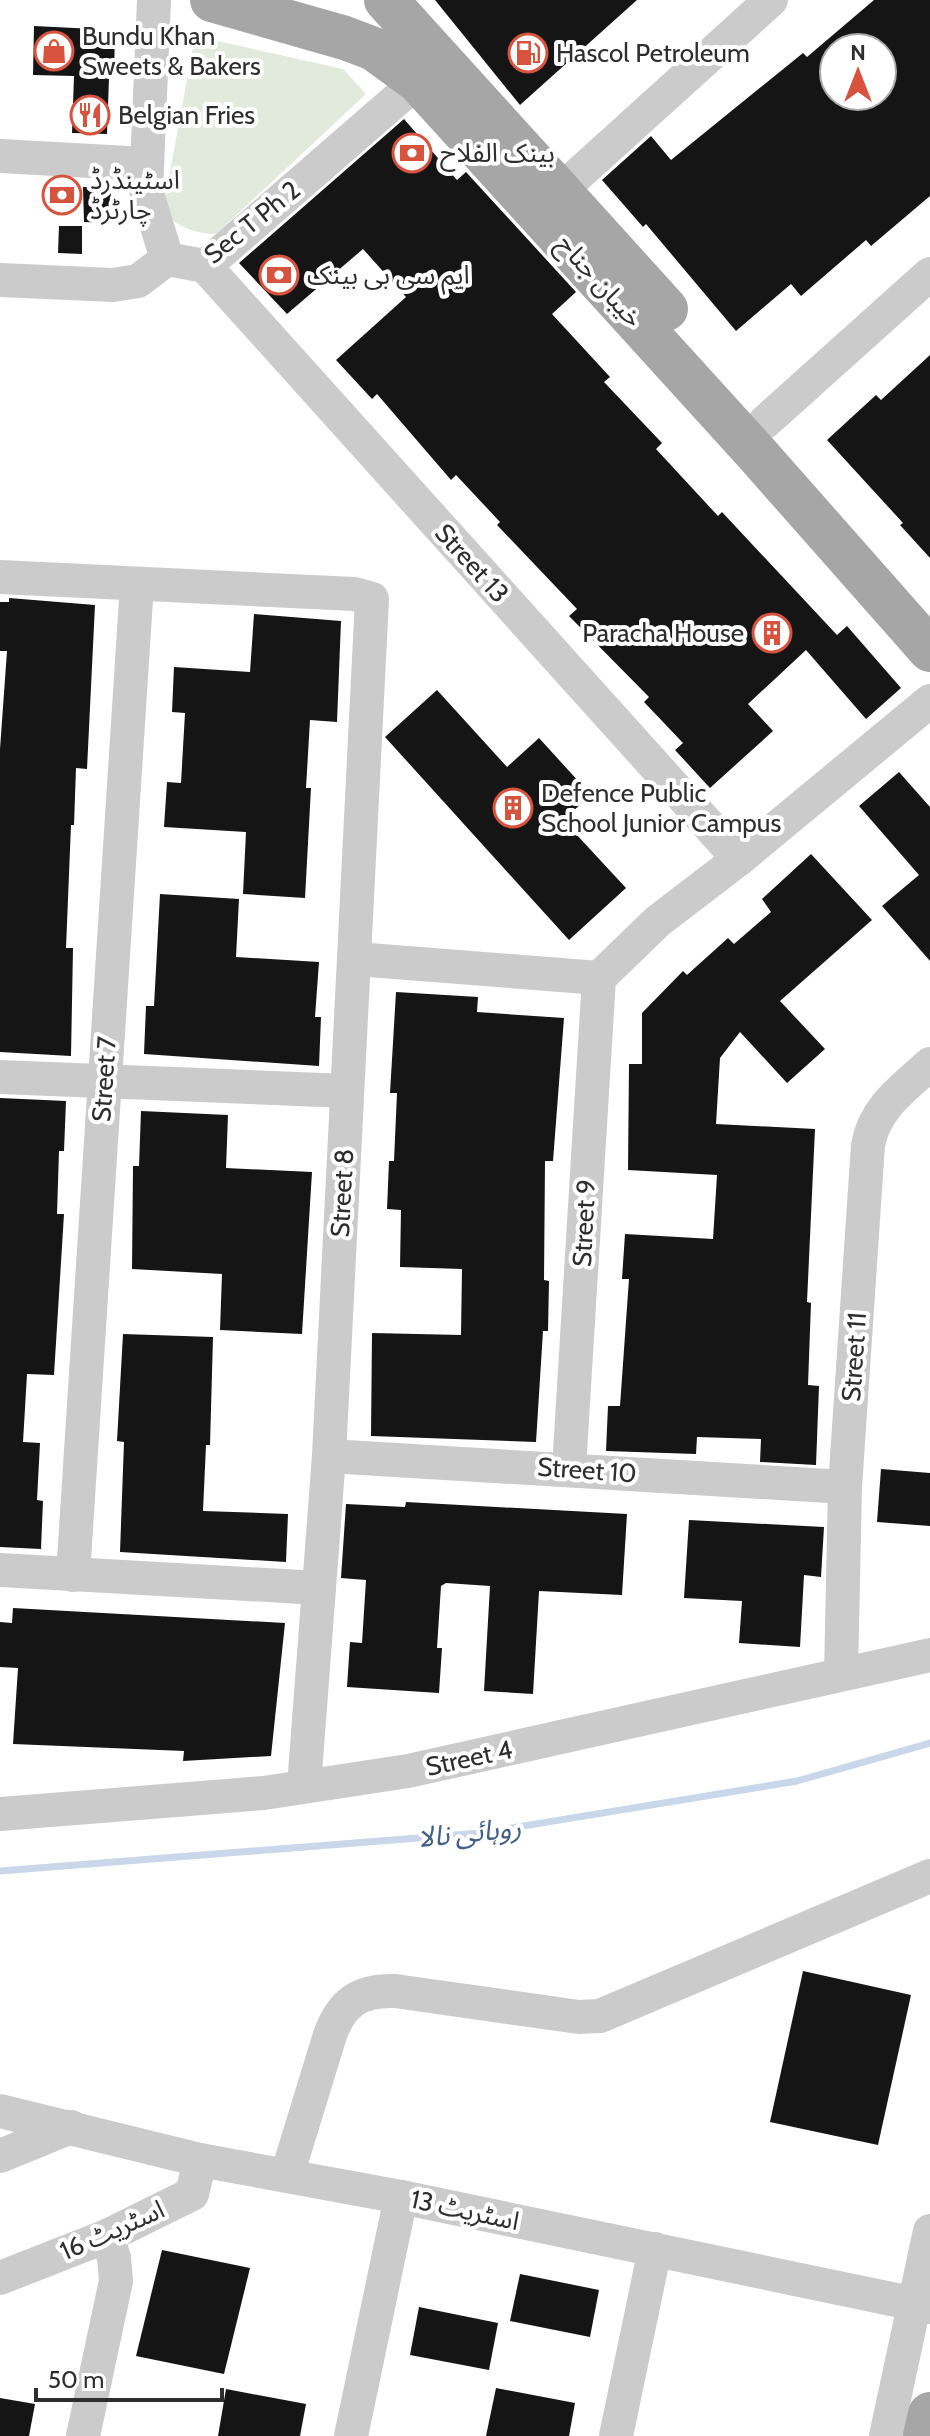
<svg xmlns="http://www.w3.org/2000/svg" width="930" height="2436" font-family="Cabin,'Noto Sans Arabic',sans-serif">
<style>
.green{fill:#e1eadd}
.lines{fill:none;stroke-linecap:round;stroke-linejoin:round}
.stream{stroke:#cad6e9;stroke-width:7}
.building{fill:#151515;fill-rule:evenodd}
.minor{stroke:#cbcbcb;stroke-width:34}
.major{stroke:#a6a6a6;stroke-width:44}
.labels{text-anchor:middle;stroke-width:8;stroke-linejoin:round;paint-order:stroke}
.poi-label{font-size:26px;fill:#2e2e2e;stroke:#fff;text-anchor:start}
.street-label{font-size:26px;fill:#2e2e2e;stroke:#fff}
.water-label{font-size:28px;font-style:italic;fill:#425f8a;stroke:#fff}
</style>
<rect width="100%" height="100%" fill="#fff"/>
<path class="green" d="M195 36 343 69 366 94 216 234C197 234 173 226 163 210Z"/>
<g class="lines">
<path class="stream" d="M0 1871 481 1833 797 1781 930 1743"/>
</g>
<g class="building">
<path d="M435 0H637L520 105Z"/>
<path d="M874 0H930V196L871 246 866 240 801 296 791 284 736 331 646 224 643 227 602 180 651 136 671 160 803 53 807 57ZM834 48H882V96H834Z"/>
<path d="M34 26 115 30 114 78H109L107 134 72 133 74 76 33 75Z"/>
<path d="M404 119 457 180 466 172 576 292 552 314 610 377 604 382 662 443 656 449 718 516 722 512 837 635 847 626 901 688 866 719 806 650 748 704 773 731 710 788 675 750 683 743 644 702 649 697 569 616 577 609 497 525 500 522 456 475 451 480 377 394 372 399 336 360 406 297 363 249 287 314 239 263Z"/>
<path d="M83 187 111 188V223L84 222Z"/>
<path d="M59 226H82V254L58 253Z"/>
<path d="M930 355V558L900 525 903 523 827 440 876 395 881 400Z"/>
<path d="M9 598 95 605 87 769 76 768 74 825H71L66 948H73L71 1056 0 1052V749L7 651H0V602H9Z"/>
<path d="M254 614 341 621 337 722 310 720 306 788H311L305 898 243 894 246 832 164 827 167 782 181 783 185 713 172 712 174 667 250 672Z"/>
<path d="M437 690 507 767 539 738 591 795 563 820 626 888 569 940 385 737Z"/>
<path d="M899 772 930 807V961L882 906 919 875 859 806Z"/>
<path d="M811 854 872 920 780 1001 825 1049 787 1083 740 1032 720 1058 716 1124 815 1129 807 1302 811 1303 808 1385 819 1386 816 1465 760 1462 761 1439 697 1437 696 1454 606 1451 608 1406H620L629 1279H622L625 1234 713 1239 717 1175 628 1170 629 1064H642V1013L683 971 687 975 728 938 734 944 771 912 762 899Z"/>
<path d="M160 894 239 899 236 957 319 962 315 1017H321L319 1066 144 1054 146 1006H154Z"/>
<path d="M396 992 478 997 477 1012 564 1018 553 1161H545L544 1280 549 1281 548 1331H543L536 1442 371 1436 372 1333 461 1335 462 1269 400 1267 401 1210 387 1209 389 1161H394L397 1093H390Z"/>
<path d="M0 1098 66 1101 64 1151H59L57 1214H64L54 1375 27 1374 23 1442 40 1443 37 1500 43 1501 41 1549 0 1547Z"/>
<path d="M141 1111 228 1115 226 1168 312 1172 302 1334 220 1330 222 1274 132 1269 133 1166H139Z"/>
<path d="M123 1334 213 1337 210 1445H206L203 1511 288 1514 286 1562 120 1552 124 1442 117 1441Z"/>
<path d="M881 1469 930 1473V1526L877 1522Z"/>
<path d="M406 1502 627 1514 622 1595 539 1591 533 1694 484 1691 490 1586 446 1583 441 1586 437 1648H442L439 1693 347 1687 350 1642 362 1643 366 1580 341 1578 346 1504 405 1507Z"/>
<path d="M689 1520 824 1527 821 1577 804 1575 800 1647 739 1643 742 1601 684 1598Z"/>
<path d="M13 1608 285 1623 271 1756 183 1761 184 1751 13 1744 18 1668 0 1667V1622L12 1623Z"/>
<path d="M803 1971 911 1995 878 2145 770 2122Z"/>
<path d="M162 2250 250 2268 224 2374 136 2356Z"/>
<path d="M520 2274 599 2290 590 2337 510 2321Z"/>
<path d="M419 2307 498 2323 489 2370 410 2355Z"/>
<path d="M496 2388 575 2403 569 2436H486Z"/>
<path d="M226 2389 306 2404 300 2436H218Z"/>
<path d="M0 2398 35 2404 29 2436H0Z"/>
</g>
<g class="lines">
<g class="minor">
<path d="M154 0 146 190 167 259"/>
<path d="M0 156 146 164"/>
<path d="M561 190 771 0"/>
<path d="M167 259 205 266 418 81"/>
<path d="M205 266 739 859"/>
<path d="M0 280 113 285 138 281 167 259"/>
<path d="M765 422 930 274"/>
<path d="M0 577 354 594 372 599 329 1456 304 1786"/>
<path d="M356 959 599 978 658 921 739 859 930 701"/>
<path d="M0 1077 347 1091"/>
<path d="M329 1456 845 1487"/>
<path d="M569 1468 599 978"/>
<path d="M0 1570 319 1588"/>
<path d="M73 1575 137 584"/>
<path d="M841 1674 845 1487 868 1145C875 1107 903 1089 930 1064"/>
<path d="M0 1814 264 1793 408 1771 930 1655"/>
<path d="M0 2111 200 2160 401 2197 930 2307"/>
<path d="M0 2156 71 2127"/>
<path d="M287 2175 330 2035C342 2002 360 1990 395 1991L579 2017 600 2016 930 1876"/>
<path d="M0 2278 107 2236 192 2194 200 2160"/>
<path d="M83 2436 116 2281 114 2258 107 2236"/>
<path d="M351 2436 401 2197"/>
<path d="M616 2436 655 2249"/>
<path d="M886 2436 930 2231"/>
</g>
<g class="major">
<path d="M212 0 345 38 374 49 418 81 757 454 930 650"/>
<path d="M386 0 666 309"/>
<path d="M925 2436 930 2414"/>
</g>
</g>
<defs>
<symbol id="shop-ring" viewBox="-11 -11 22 22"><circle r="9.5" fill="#fff" stroke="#d7533e" stroke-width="1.5"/><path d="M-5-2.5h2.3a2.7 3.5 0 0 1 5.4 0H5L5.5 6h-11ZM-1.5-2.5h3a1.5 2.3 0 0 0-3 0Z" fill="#d7533e"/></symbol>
<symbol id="fuel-ring" viewBox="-11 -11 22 22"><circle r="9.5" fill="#fff" stroke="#d7533e" stroke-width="1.5"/><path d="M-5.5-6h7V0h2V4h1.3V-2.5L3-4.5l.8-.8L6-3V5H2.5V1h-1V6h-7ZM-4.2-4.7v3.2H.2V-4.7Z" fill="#d7533e"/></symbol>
<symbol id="restaurant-ring" viewBox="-11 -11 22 22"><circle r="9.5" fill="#fff" stroke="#d7533e" stroke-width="1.5"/><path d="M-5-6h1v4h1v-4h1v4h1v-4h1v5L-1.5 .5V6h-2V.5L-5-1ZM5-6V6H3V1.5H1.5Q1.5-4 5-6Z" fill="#d7533e"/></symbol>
<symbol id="bank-ring" viewBox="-11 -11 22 22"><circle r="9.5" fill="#fff" stroke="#d7533e" stroke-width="1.5"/><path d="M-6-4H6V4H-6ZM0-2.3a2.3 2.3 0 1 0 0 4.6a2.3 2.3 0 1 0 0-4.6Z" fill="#d7533e"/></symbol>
<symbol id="building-ring" viewBox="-11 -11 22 22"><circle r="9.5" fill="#fff" stroke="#d7533e" stroke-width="1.5"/><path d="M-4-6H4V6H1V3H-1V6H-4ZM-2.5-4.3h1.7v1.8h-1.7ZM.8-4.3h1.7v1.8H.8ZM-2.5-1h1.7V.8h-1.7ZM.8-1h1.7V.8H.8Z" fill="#d7533e"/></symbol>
</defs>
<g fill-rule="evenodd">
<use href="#shop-ring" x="32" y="29" width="44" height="44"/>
<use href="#fuel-ring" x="506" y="31" width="44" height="44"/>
<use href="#restaurant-ring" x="68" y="93" width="44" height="44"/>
<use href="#bank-ring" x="390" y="131" width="44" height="44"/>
<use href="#bank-ring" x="40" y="173" width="44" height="44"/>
<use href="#bank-ring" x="257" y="253" width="44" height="44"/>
<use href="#building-ring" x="750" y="611" width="44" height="44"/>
<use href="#building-ring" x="491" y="786" width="44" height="44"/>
</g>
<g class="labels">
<g class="poi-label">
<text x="82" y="45">Bundu Khan<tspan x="82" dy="30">Sweets &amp; Bakers</tspan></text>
<text x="556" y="62">Hascol Petroleum</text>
<text x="118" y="124">Belgian Fries</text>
<text x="440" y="162">بینک الفلاح</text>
<text x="90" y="189">اسٹینڈرڈ<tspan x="90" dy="30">چارٹرڈ</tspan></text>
<text x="307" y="284">ایم سی بی بینک</text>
<text x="744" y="642" text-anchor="end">Paracha House</text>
<text x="541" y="802">Defence Public<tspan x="541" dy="30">School Junior Campus</tspan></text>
</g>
<g class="street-label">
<text transform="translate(252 222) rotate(-39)" y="9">Sec T Ph 2</text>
<text transform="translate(600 281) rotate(48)" y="9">خیبان جناح</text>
<text transform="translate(472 563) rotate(48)" y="9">Street 13</text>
<text transform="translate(104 1079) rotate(-86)" y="9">Street 7</text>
<text transform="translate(342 1193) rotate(-87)" y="9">Street 8</text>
<text transform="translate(584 1223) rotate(-87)" y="9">Street 9</text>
<text transform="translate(854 1357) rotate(-86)" y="9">Street 11</text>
<text transform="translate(587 1470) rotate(4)" y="9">Street 10</text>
<text transform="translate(469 1758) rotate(-12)" y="9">Street 4</text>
<text transform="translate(465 2210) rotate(12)" y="9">اسٹریٹ 13</text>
<text transform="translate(112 2230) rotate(-24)" y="9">اسٹریٹ 16</text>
</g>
<g class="water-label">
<text transform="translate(469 1832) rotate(-6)" y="10">روہائی نالا</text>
</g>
</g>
<g transform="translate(858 72)"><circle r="38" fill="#ffffff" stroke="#ababab" stroke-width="2"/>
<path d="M0-6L14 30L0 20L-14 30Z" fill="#d7533e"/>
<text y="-12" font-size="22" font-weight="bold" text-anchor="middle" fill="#2e2e2e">N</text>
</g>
<path d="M36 2388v12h186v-12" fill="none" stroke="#2e2e2e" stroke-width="4"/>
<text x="48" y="2388" font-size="24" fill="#2e2e2e" stroke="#ffffff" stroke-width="6" paint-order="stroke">50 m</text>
</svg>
